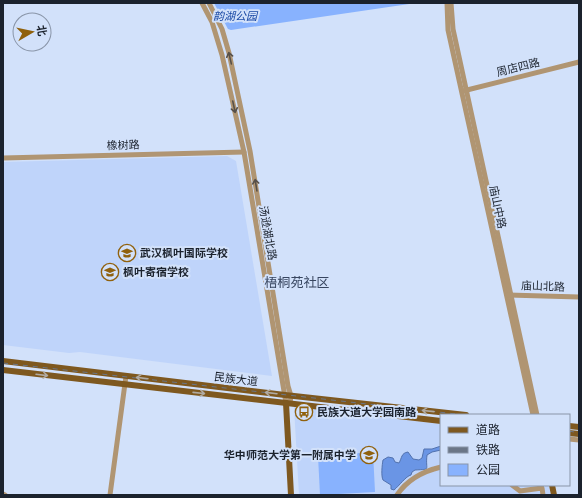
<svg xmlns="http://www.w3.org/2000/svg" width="582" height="498" font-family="Literata,'Noto Sans SC',serif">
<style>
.built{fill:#bfd4fa}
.green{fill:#88b2fe}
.water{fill:#6a95e5;stroke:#5272ae}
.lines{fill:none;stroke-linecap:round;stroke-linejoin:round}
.minor{stroke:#b09572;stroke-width:5}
.major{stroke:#7e581f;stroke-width:6}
.rail{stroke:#6b7687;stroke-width:1;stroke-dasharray:5 5;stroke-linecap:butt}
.oneway{stroke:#575049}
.oneway2{stroke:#b0aaa2}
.labels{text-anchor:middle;stroke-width:4;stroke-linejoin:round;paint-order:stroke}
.park-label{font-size:11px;font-style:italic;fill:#1a49a5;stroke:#d2e1fa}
.street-label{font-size:11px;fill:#1b222d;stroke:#d2e1fa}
.poi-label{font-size:11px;font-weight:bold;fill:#1b222d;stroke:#d2e1fa;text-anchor:start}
.quarter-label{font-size:13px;fill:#37455f;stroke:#d2e1fa}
</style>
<rect width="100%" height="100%" fill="#d2e1fa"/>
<g class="built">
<path d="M227 156 236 161 272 376 80 352 69 353 3 345V162Z"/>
<path d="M294 407 441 424V485H549L551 495H299Z"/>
</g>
<g class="green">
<path d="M214 3H416L231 30 228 29Z"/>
<path d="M373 452 375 492 320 495 318 456Z"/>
</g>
<path class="water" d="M441 446V450L432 452 427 455C425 471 432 469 415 470L412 472 411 475C406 476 399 486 394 490L391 489V485L383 480C381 476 382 465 383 460L388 457 393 458 395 462 399 463C402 458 401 453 408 452L413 459 419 460 422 458 424 449H432Z"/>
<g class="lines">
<g class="minor">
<path d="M202 3 212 22 222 55 244 152 286 403"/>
<path d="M209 3 222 29 229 53 250 151 288 386 291 396 290 403"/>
<path d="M447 3 448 30 533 415"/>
<path d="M451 3 453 29 537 415"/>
<path d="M463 91 579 62"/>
<path d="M3 158 244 152"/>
<path d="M508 295 579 297"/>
<path d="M569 439 579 440"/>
<path d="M512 485 520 491 542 488 543 495"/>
<path d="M3 494 5 495"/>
<path d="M110 495 126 376"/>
<path d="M397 495C407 480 424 471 441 467"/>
</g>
<g class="major">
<path d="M3 361 285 395 466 415"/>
<path d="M3 370 441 421"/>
<path d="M286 403 291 495"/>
<path d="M569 426 579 427"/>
<path d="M569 433 579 434"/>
<path d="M552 485 554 495"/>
</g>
<g class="rail">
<path d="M3 363 465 415"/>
<path d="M569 431 579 433"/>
</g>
</g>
<defs><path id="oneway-shaft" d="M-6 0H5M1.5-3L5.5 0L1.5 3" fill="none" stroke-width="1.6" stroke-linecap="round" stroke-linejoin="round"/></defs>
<g class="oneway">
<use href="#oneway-shaft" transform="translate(230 58) rotate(-103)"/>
<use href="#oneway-shaft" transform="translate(234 107) rotate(78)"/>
<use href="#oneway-shaft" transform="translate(256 185) rotate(-99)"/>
</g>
<g class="oneway2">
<use href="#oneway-shaft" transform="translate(42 375) rotate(7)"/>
<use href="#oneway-shaft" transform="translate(142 378) rotate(-173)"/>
<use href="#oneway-shaft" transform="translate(199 393) rotate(6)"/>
<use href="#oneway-shaft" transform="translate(271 393) rotate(-173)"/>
<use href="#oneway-shaft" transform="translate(428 411) rotate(-174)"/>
</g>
<defs>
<symbol id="school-ring" viewBox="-11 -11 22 22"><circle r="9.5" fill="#d2e1fa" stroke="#90610d" stroke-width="1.5"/><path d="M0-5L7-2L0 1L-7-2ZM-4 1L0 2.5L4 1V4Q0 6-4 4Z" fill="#90610d"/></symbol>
<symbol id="bus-ring" viewBox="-11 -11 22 22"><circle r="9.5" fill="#d2e1fa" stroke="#90610d" stroke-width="1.5"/><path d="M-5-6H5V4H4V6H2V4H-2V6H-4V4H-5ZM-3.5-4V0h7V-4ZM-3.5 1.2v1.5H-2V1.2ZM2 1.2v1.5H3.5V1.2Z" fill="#90610d"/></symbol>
</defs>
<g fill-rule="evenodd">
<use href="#school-ring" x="117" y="243" width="20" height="20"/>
<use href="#school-ring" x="100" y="262" width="20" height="20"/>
<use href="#bus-ring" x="294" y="402" width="20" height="20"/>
<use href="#school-ring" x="359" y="445" width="20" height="20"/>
</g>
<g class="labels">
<g class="park-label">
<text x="235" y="20">韵湖公园</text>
</g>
<g class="street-label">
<text transform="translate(518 67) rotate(-14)" y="4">周店四路</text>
<text transform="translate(123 145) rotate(-2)" y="4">橡树路</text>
<text transform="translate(498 207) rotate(78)" y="4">庙山中路</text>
<text transform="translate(268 233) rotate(80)" y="4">汤逊湖北路</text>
<text transform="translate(543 286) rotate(2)" y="4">庙山北路</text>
<text transform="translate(236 379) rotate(7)" y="4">民族大道</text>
</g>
<g class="poi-label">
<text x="140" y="257">武汉枫叶国际学校</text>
<text x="123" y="276">枫叶寄宿学校</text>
<text x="317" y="416">民族大道大学园南路</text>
<text x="356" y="459" text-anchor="end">华中师范大学第一附属中学</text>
</g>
<g class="quarter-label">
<text x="297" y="287">梧桐苑社区</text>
</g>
</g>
<rect width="582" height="498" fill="none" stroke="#1b222d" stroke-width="8"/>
<rect x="440" y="414" width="130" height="72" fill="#d2e1fa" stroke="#8995a8"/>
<rect x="448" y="427" width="20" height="6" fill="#7e581f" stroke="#8995a8"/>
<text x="476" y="434" font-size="12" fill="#1b222d">道路</text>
<rect x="448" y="447" width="20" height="6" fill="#6b7687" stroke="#8995a8"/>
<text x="476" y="454" font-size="12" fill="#1b222d">铁路</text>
<rect x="448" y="464" width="20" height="12" fill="#88b2fe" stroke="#8995a8"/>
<text x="476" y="474" font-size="12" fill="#1b222d">公园</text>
<g transform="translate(32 32) rotate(81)"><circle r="19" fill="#d2e1fa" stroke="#8995a8"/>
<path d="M0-3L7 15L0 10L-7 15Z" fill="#90610d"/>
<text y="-6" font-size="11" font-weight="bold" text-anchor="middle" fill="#1b222d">北</text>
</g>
</svg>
